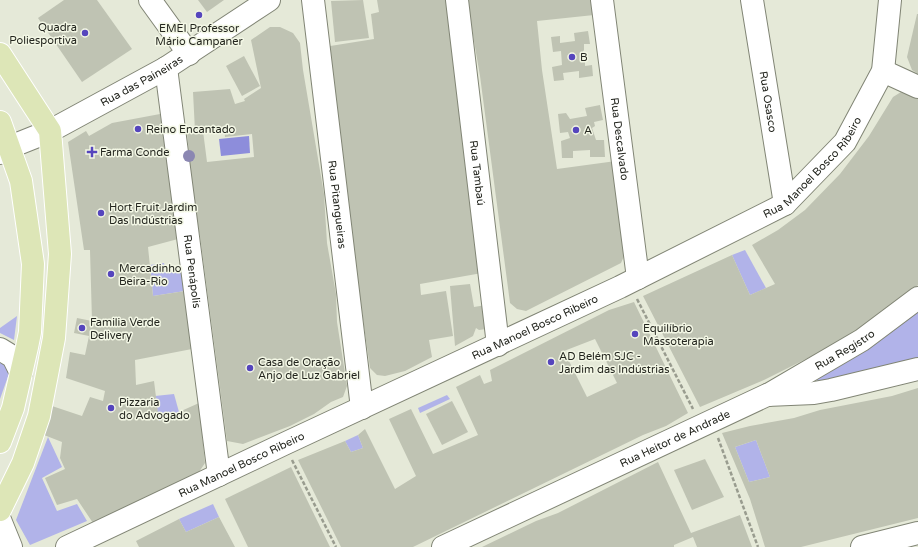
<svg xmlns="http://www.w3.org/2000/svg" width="918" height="547" font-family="'Varela Round',sans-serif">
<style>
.green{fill:#b1b3e9}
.water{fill:#8d8ddb}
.building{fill:#bfc3b3;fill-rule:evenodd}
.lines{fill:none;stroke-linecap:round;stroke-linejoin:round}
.minor-casing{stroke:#818575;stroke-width:24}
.major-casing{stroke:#fff;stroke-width:24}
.path{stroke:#999c8f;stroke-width:2.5;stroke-dasharray:4 2;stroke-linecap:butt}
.minor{stroke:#fff;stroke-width:22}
.major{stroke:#dde6b7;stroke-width:22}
.tree{fill:#8b87b2}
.poi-dot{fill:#5545bd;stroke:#f3f7e5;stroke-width:1.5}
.labels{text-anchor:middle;stroke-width:3;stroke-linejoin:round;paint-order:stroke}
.poi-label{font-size:11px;fill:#23251e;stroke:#f3f7e5;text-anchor:start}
.street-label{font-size:11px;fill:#23251e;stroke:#f3f7e5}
</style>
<rect width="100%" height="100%" fill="#e5e9d8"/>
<g class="green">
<path d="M745 250 766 288 750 295 732 255Z"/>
<path d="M164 263 166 272H182L185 291 153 296 150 265Z"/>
<path d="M918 308V364L819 387 817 380Z"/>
<path d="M17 316 14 340 0 333V328Z"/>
<path d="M0 358 11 368 0 399Z"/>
<path d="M174 394 179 412 159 421 155 396Z"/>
<path d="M447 395 450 399 420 413 418 408Z"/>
<path d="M358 435 363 448 351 452 345 441Z"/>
<path d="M48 437 62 467 42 478 57 511 77 504 87 521 30 545 16 520Z"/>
<path d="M756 440 770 477 749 482 735 447Z"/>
<path d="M213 504 219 517 186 532 179 519Z"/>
</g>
<path class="water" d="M249 136 250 153 221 156 219 139Z"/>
<g class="building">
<path d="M64 0H97L132 49 82 82 38 18Z"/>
<path d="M198 0H224L207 12Z"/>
<path d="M363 0 369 38 335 42 331 1Z"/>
<path d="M377 0H446L482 273 420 284 421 295 446 291 453 336 429 340 432 357 405 371 385 376 377 375 370 368 324 47 374 39 371 14 379 12Z"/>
<path d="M467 0H592L594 15 537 21 542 70 557 169 616 161 625 254 621 263 526 311 517 309 510 303 480 76Z"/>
<path d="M917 14H918V74L912 70 907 57Z"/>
<path d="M270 27H280L293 33 300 43 303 70 324 194 327 243 336 294 337 322 347 386 343 397 331 402 314 414 290 426 243 444 227 441 200 236 194 211 187 132 195 131 193 92 230 89 235 104 245 101 244 99 261 88 251 40ZM224 128 225 137 252 134 254 157 207 162 203 131Z"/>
<path d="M588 31 590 44H584V50L581 55 585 60V66L592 65 593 76 579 78V71L563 73 564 80 554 81 552 67 562 65 561 51 553 52 551 37 560 36V43L575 41 574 33Z"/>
<path d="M244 56 260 86 242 96 226 66Z"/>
<path d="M901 92 918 99V285L900 303 832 346 764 380 700 407 643 296 732 255 750 295 775 284 752 245 778 230 805 210 840 174 869 136 893 97Z"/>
<path d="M600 105 603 120 594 122 595 126 592 128 596 140H604L605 157H590V150L573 151V158H562L561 141 570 138 568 132 560 133 558 114 566 113 570 119 587 116 585 108Z"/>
<path d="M160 114 178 239 148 247 153 296 185 291 192 349 135 360 136 385 154 381 159 421 199 403 205 463 199 472 184 480 93 523 77 499 57 505 45 478 65 469 60 458 62 442 44 435 52 406 82 416 90 397 103 401 105 391 66 378 70 352 85 355 89 336 74 333 77 318 92 321 90 250H84L68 142 86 131 89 136 112 123Z"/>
<path d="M470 284 474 307 486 305V329L479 330 476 328 473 336 455 346 450 286Z"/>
<path d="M634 302 688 413 666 426 643 435 413 547H341L298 460 345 441 351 452 363 448 358 435 365 429 395 489 416 476 389 419 411 409 433 454 478 435 456 387 480 375 484 384 492 381 490 370 609 310ZM595 339 617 383 587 397 564 351Z"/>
<path d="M918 388V518L801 547H765L750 499 722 433 750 426 794 418 820 410 892 396ZM756 440 770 477 749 482 735 447Z"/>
<path d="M452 401 468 432 442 445 426 414Z"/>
<path d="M705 459 724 497 692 510 674 470Z"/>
<path d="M658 462 691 533 740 515 752 547H697L693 537 674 545V547H482L536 521 558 513Z"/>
<path d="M291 467 330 547H248L225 499Z"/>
<path d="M219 517 235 547H139L136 541 179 519 186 532Z"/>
</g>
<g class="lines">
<defs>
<g id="minor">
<path d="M150 0 189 54"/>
<path id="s1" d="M313 0 362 408"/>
<path id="s2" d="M457 0 498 345"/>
<path id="s3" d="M602 0 638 278"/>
<path id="s4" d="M752 0 785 204"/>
<path id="s5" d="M166 68 219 475"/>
<path d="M883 71 918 87"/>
<path id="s6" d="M0 153 10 147 50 131 166 68 269 0"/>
<path d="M0 349 13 357 21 373"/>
<path id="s7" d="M768 395 862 340 918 298"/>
<path d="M0 520 11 547"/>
<path id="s8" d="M67 547 284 444 620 287 785 204 845 142 883 71 890 0"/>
<path id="s9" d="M443 547 767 395 814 393 831 390 918 369"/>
<path d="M862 547 918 533"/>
</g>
<g id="major">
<path d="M0 54 50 131 60 254 54 338 39 416 23 463 0 510"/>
<path d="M0 122 21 181 33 264 30 332 27 347 13 408 0 442"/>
</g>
</defs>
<use href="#minor" class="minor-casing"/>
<use href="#major" class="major-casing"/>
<g class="path">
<path d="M637 299 693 409"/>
<path d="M718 438 758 547"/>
<path d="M292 460 336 547"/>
</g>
<use href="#minor" class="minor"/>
<use href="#major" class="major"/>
</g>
<circle class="tree" cx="189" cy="156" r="6"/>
<g class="poi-dot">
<circle cx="199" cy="15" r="4"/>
<circle cx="85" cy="33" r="4"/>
<circle cx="572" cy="57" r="4"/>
<circle cx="138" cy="129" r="4"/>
<circle cx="576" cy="130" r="4"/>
<path d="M90 146h4v4h4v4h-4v4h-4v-4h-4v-4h4z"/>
<circle cx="101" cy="213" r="4"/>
<circle cx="111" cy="274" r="4"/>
<circle cx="82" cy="328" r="4"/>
<circle cx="635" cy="334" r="4"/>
<circle cx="551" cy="362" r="4"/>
<circle cx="250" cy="368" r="4"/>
<circle cx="111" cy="408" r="4"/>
</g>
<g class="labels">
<g class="poi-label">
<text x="77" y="31" text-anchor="end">Quadra<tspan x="77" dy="13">Poliesportiva</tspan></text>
<text x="199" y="32" text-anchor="middle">EMEI Professor<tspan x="199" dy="13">Mário Campaner</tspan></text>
<text x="580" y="61">B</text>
<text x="146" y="133">Reino Encantado</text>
<text x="584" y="134">A</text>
<text x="100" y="156">Farma Conde</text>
<text x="109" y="211">Hort Fruit Jardim<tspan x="109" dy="13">Das Indústrias</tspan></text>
<text x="119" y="272">Mercadinho<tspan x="119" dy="13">Beira-Rio</tspan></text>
<text x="90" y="326">Familia Verde<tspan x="90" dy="13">Delivery</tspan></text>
<text x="643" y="332">Equilíbrio<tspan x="643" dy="13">Massoterapia</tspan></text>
<text x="559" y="360">AD Belém SJC -<tspan x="559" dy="13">Jardim das Indústrias</tspan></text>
<text x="258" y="366">Casa de Oração<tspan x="258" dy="13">Anjo de Luz Gabriel</tspan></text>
<text x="119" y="406">Pizzaria<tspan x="119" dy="13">do Advogado</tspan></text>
</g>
<g class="street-label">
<text dy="4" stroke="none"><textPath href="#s6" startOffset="159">Rua das Paineiras</textPath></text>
<text dy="4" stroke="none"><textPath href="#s4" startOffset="103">Rua Osasco</textPath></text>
<text dy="4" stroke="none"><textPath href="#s3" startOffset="140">Rua Descalvado</textPath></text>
<text dy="4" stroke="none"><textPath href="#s8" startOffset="841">Rua Manoel Bosco Ribeiro</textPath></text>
<text dy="4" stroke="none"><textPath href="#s2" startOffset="174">Rua Tambaú</textPath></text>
<text dy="4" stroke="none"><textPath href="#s1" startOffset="206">Rua Pitangueiras</textPath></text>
<text dy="4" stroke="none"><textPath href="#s5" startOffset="205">Rua Penápolis</textPath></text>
<text dy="4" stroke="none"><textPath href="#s8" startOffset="517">Rua Manoel Bosco Ribeiro</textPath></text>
<text dy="4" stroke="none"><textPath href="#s7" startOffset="89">Rua Registro</textPath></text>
<text dy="4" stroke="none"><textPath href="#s9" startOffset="256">Rua Heitor de Andrade</textPath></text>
<text dy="4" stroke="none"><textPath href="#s8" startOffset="193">Rua Manoel Bosco Ribeiro</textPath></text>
</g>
</g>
</svg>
